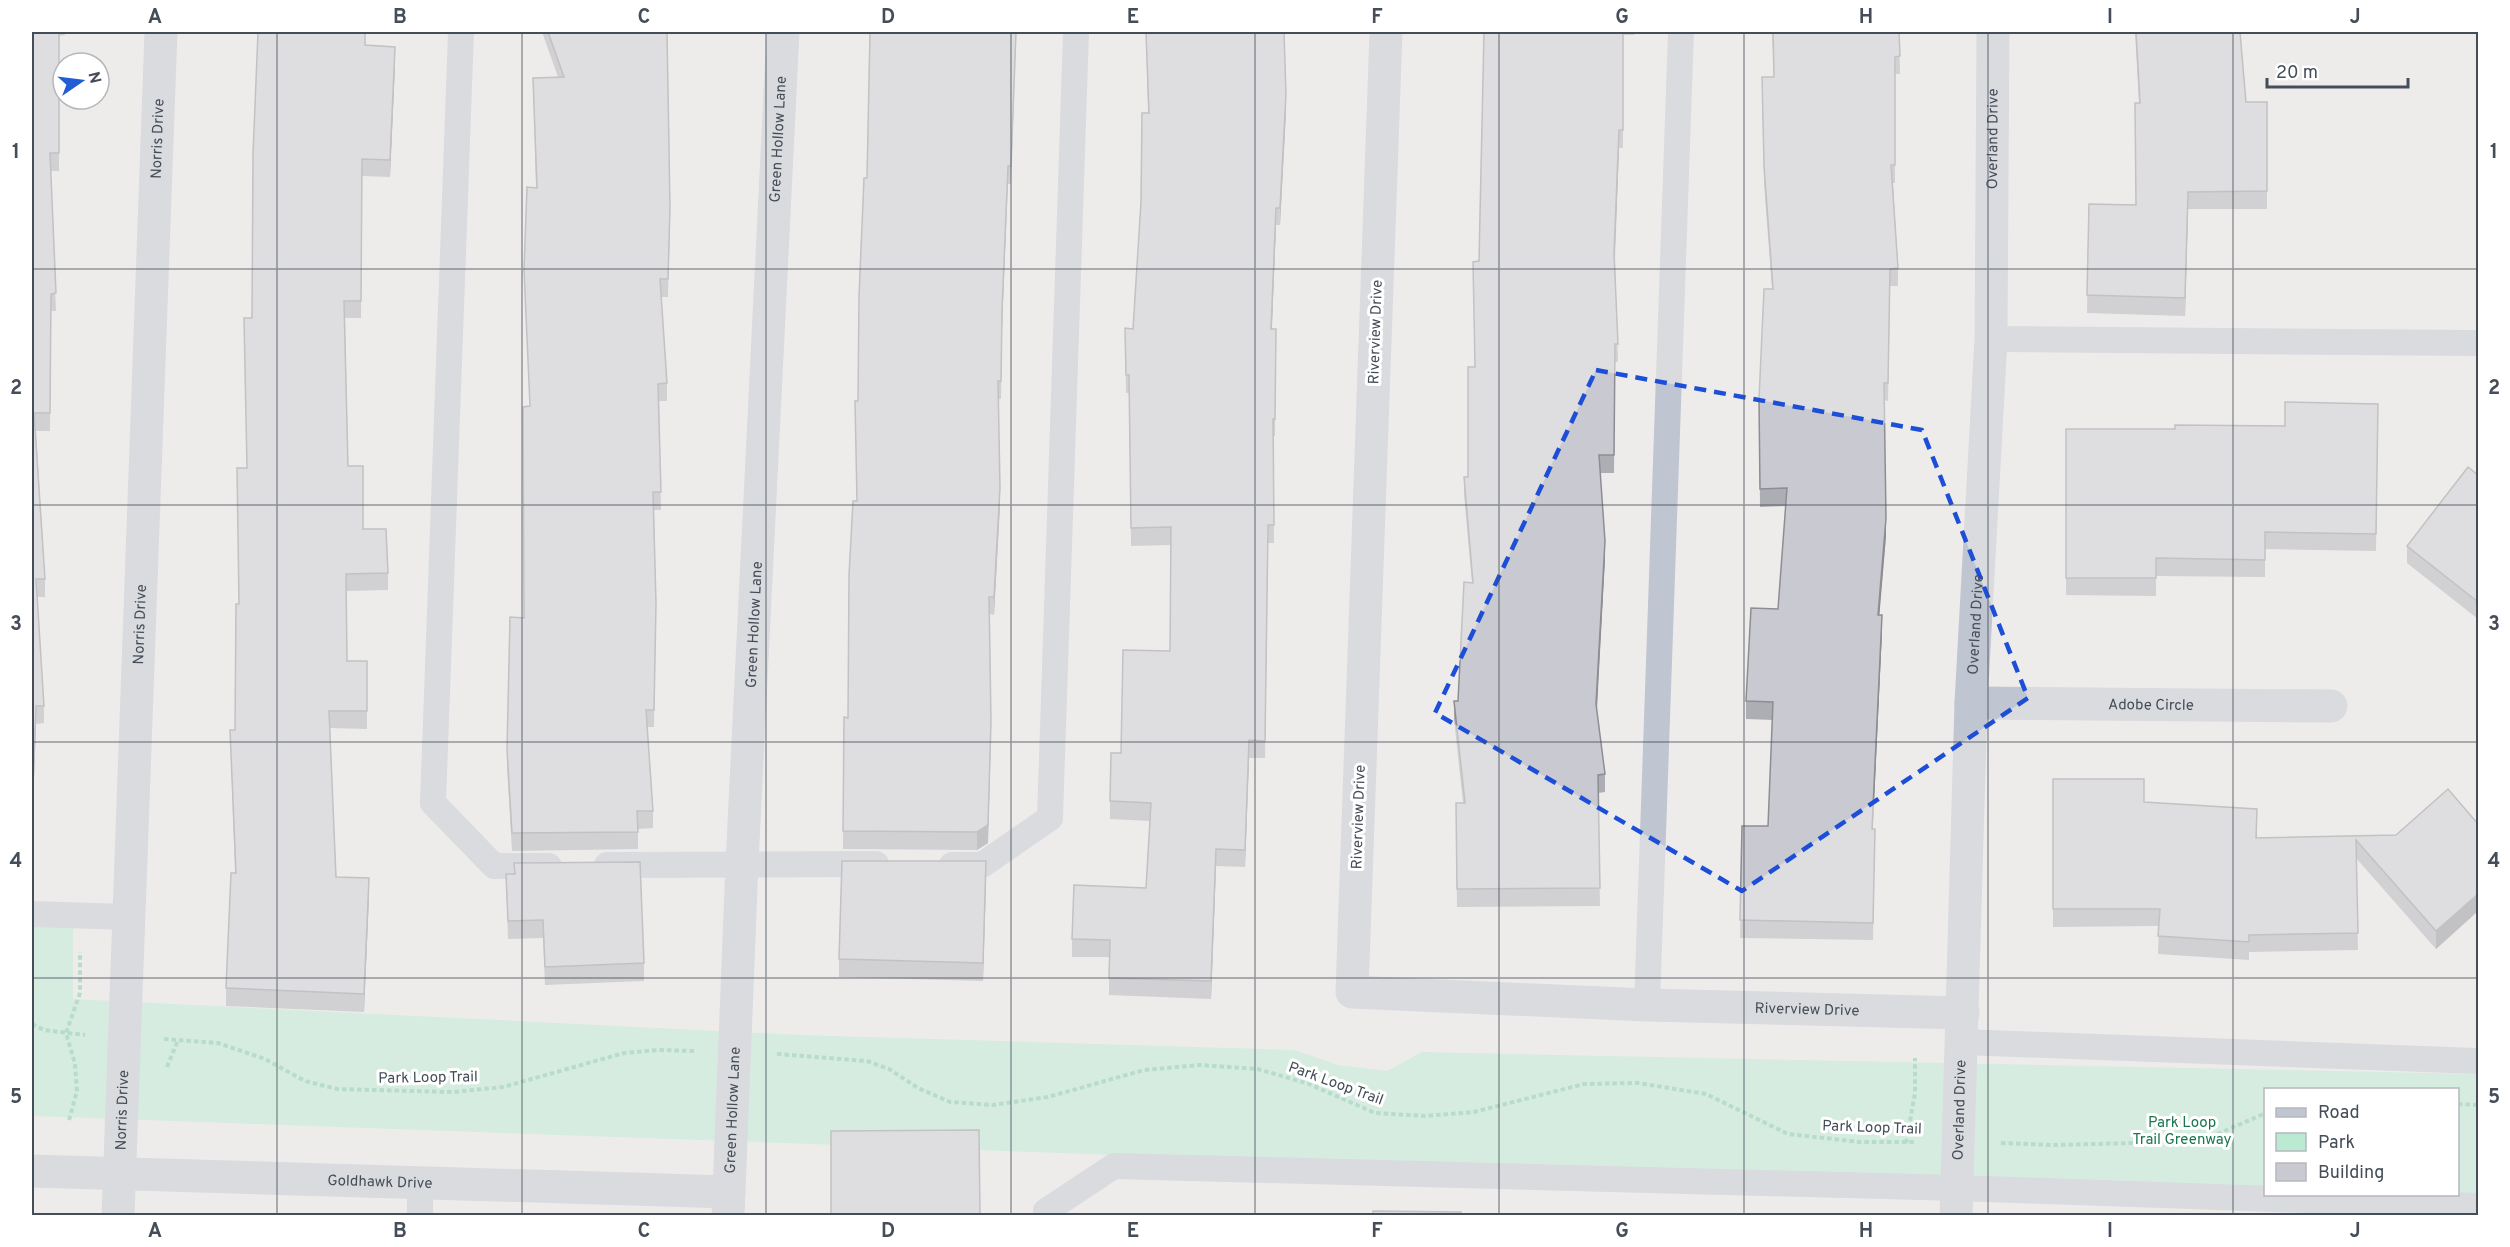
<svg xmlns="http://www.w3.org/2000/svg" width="2510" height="1247" font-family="Overpass,sans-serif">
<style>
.green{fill:#baebd2;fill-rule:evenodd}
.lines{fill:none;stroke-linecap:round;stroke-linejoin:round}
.path{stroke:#74c8a7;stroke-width:4;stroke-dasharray:4.5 3;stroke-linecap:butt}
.lane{stroke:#bfc6d1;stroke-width:26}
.street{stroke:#bfc6d1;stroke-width:33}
.wall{fill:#adaeb4}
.shaded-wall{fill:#8d8d92}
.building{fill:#c9cad1;stroke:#8d8d92;stroke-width:1.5}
.marked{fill:none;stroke:#1d4ed8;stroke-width:4.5;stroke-dasharray:12 8;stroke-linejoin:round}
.grid{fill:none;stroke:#454d58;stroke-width:1.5;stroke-opacity:0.55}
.labels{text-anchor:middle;stroke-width:6;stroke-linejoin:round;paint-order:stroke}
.street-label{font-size:15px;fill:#454d58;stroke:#fff}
.park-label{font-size:15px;fill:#1a7550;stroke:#fff}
.neatline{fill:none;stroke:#454d58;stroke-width:2}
.grid-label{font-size:20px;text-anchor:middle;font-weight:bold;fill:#454d58}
</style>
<rect width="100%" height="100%" fill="#eeeceb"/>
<path class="green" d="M32 924H73V999L801 1035 1295 1050 1338 1065 1387 1071 1422 1052 2478 1074V1204L32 1116ZM2266 1090H2458V1194H2266Z"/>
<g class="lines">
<g class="path">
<path d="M32 1024 44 1030 85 1035"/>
<path d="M164 1039 218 1043 265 1059 305 1081 337 1089 453 1092 503 1087 624 1053 659 1050 695 1051"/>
<path d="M777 1054 867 1061 889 1069 918 1088 950 1102 993 1105 1048 1097 1144 1070 1200 1065 1258 1069 1309 1084 1375 1113 1425 1116 1474 1112 1584 1084 1638 1083 1706 1094 1788 1134 1860 1142H1916"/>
<path d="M167 1067 178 1040"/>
<path d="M2458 1104 2478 1105"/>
<path d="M69 1120 77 1091 75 1064 66 1033 80 993V952"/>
<path d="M1906 1143 1915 1093V1058"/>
<path d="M2001 1143 2053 1145 2178 1142 2208 1138 2266 1113"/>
</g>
<g class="lane">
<path d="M461 32 433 803 494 866H549"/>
<path d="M1991 339 2478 343"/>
<path d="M607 865 876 864"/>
<path d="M952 865H982L1050 818 1076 32"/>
<path d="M32 914 128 917"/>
<path d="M1647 1005 1681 32"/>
<path d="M1962 1042 2478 1061"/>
<path d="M420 1216V1182"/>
<path d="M1046 1216V1211L1114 1166 1957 1188 2478 1206"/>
</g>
<g class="street">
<path id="s1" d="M1386 32 1352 992 1647 1005 1963 1013"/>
<path id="s2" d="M1971 703 2331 706"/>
<path id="s3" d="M32 1171 729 1192"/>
<path id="s4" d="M118 1216 161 32"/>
<path id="s5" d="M728 1216 742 863 783 32"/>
<path id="s6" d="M1956 1216 1971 703 1991 339 1993 32"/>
</g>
</g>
<g class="wall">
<path d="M32 32H65V35L59 36V171H50L56 311H51L50 431H36L45 579V597H37L44 706V723L36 724Z"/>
<path d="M542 32H667L670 224 668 297H661L667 383V401H659L661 510H654L656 621 654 727H647L653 811V828L638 829V849L512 851 507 767V750L524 618 530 406 524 270 536 188 533 78 558 77Z"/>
<path d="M1016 32 1011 184H1008L1002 328 1001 399H998L1000 505 994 615 990 614 991 738 988 843 977 850 843 849 844 717 848 718 857 501 858 401 867 178Z"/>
<path d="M1146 32H1284L1286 112 1280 225H1276L1272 329H1276L1275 436H1273L1274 543H1268L1265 758H1249L1245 867 1216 866 1211 999 1109 995V957H1072V939L1146 888 1150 821 1110 819V801L1121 753 1170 651 1171 545 1131 546 1129 393H1126L1125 328 1133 329 1148 113Z"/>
<path d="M1484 32H1634V35H1623V148H1619L1615 262 1618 362H1615L1614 473H1600L1605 558 1597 710 1605 774V792L1598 793 1600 906 1457 907 1456 803H1463L1454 719V701H1458L1472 583 1464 495V477H1468L1475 367 1479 261Z"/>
<path d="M1772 32H1899L1900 74H1895V183H1893L1898 268V286H1890L1888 401 1884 400 1886 536 1879 615 1882 632 1872 829H1875L1873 940 1740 938 1742 826H1768L1773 720 1746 719V701L1778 609 1786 506 1760 507 1759 399 1772 289 1764 184 1762 77H1774Z"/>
<path d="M2135 32H2240L2246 102H2267V209H2188L2185 316 2087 313 2089 204 2136 205 2139 103Z"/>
<path d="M365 45 395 64 390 177 362 176 361 318H345L348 466 363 529 388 573V590L346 591 347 661H367V729L330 728 336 877 369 896 364 1012 226 1006V988L235 873 230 730H235L239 604 247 468 252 318Z"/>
<path d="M2378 404 2376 551 2265 549V577L2156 576V596L2066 595V429H2175L2285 426Z"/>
<path d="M2478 475V619L2407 563V546Z"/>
<path d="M2053 779 2144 802 2257 827V838L2396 835 2478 824V911L2436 949 2356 858 2358 950 2249 952V960L2158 954 2159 926 2053 927Z"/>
<path d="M514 863 644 963V981L545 985 543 938 508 939 506 874H514Z"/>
<path d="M986 879 983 981 839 977V959Z"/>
</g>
<g class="shaded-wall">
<path d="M395 47V64L390 177V160Z"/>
<path d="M1286 94V112L1280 225V208Z"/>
<path d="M1619 130V148L1614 271V253Z"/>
<path d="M1008 166 1002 328 1001 399 1002 311Z"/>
<path d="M2188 192V209L2185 316V298Z"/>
<path d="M1276 208V225L1271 347V329Z"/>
<path d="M1000 488V505L994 615V597Z"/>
<path d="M1886 518V536L1878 632V615Z"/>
<path d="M1605 541V558L1596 722V704Z"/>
<path d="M1882 615V632L1872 847V829Z"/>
<path d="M36 706V724L32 831V813Z"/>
<path d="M991 721 988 843 977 850V832Z"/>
<path d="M1249 740V758L1245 867V850Z"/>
<path d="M2257 809V827L2256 855V838Z"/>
<path d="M1216 849V866L1211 999V981Z"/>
<path d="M986 861V879L983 981V963Z"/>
<path d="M369 878V896L364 1012V994Z"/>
<path d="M2478 894V911L2436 949V931Z"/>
</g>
<g class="building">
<path d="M32 32H59V153H50L56 293 51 294 50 413H34L45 579H36L44 706H36L32 813Z"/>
<path d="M258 32H365V45L395 47 390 160 362 159 361 301H344L348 466H363V529H386L388 573 346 574 347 661H367V711H329L336 877 369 878 364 994 226 988 231 873H236L230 730H235L236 604H239L237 468H247L244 318H252L253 154Z"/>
<path d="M548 32H667L670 207 668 279H660L667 383 658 384 661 492H653L656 603 654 710H646L653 811H637L638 832 512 833 507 750 510 617 524 618 523 407 530 406 524 270 527 187 537 188 533 78 564 77Z"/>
<path d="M870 32H1016L1011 166H1008L1002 311 1001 381H998L1000 488 994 597H989L991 721 988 825 977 832 843 831 844 717 848 718 849 575 853 501H857L855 401H858L859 296 864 178H867Z"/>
<path d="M1146 32H1284L1286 94 1280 208H1276L1271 329H1276L1275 419H1273L1274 525H1268L1265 741 1249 740 1245 850 1216 849 1211 981 1109 978 1110 940 1072 939 1074 885 1146 888 1151 803 1110 801 1111 753H1121L1123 650 1170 651 1171 527 1131 528 1129 375H1126L1125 328 1133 329 1141 202 1142 113H1149Z"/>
<path d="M1484 32H1623V130H1619L1614 253 1618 344H1615L1614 455H1599L1605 541 1596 704 1605 774 1598 775 1600 888 1457 889 1456 803H1465L1454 701H1458L1464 582 1473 583 1464 477H1468V367H1475L1473 262 1479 261Z"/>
<path d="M1773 32H1899L1900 56 1895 57V165H1891L1898 268 1890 269 1888 383H1884L1886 518 1878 615H1882L1872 829H1875L1873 923 1740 920 1742 826H1768L1773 702 1746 701 1751 608 1778 609 1787 488 1760 489 1759 399 1764 289H1773L1764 166 1762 77H1774Z"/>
<path d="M2136 32H2240L2246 102H2267V191L2188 192 2185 298 2087 295 2089 204 2136 205 2135 103H2140Z"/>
<path d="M2285 402 2378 404 2376 534 2265 532V560L2156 558V578H2066V429H2175V425L2285 426Z"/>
<path d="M2468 467 2478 475V602L2407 546Z"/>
<path d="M2053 779H2144V802L2257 809 2256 838 2396 835 2448 789 2478 824V894L2436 931 2356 840 2358 933 2249 935V942L2158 936 2160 909H2053Z"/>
<path d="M842 861H986L983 963 839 959Z"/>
<path d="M640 862 644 963 545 967 543 920 508 921 506 874H515L514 863Z"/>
<path d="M979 1130 980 1215H831V1131Z"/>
<path d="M1373 1211 1461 1212V1215H1373Z"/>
</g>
<path d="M0 0H2510V1247H0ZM1596 370 1922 430 2028 698 1742 891 1435 713Z" fill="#eeeceb" fill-opacity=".55" fill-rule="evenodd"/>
<path class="marked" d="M1596 370 1922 430 2028 698 1742 891 1435 713Z"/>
<path class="grid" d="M277 32V1216M522 32V1216M766 32V1216M1011 32V1216M1255 32V1216M1499 32V1216M1744 32V1216M1988 32V1216M2233 32V1216M32 269H2478M32 505H2478M32 742H2478M32 978H2478"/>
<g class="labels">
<g class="street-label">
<text dy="5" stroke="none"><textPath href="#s4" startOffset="1078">Norris Drive</textPath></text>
<text dy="5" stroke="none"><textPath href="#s5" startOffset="1078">Green Hollow Lane</textPath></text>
<text dy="5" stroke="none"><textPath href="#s6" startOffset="1078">Overland Drive</textPath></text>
<text transform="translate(1375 332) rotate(-88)" y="5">Riverview Drive</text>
<text dy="5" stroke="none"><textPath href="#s4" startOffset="592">Norris Drive</textPath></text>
<text dy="5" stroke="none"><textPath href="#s5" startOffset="592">Green Hollow Lane</textPath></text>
<text dy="5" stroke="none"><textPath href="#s6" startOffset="592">Overland Drive</textPath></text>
<text dy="5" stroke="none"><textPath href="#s2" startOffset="180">Adobe Circle</textPath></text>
<text transform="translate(1358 817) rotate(-88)" y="5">Riverview Drive</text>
<text dy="5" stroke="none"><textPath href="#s1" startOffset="1416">Riverview Drive</textPath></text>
<text transform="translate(428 1077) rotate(-1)" y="5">Park Loop Trail</text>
<text transform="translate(1336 1083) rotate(20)" y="5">Park Loop Trail</text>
<text dy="5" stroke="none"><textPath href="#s4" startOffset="106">Norris Drive</textPath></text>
<text dy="5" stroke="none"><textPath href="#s5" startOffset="106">Green Hollow Lane</textPath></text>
<text dy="5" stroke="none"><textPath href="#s6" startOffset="106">Overland Drive</textPath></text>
<text transform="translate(1872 1127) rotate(2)" y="5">Park Loop Trail</text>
<text dy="5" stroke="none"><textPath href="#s3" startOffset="348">Goldhawk Drive</textPath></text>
</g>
<g class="park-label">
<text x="2182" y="1127">Park Loop<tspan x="2182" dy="17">Trail Greenway</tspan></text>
</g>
</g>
<rect width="2510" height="1247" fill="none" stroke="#ffffff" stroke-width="66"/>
<rect x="2264" y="1088" width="195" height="108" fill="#ffffff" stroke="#b5b8bc" stroke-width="1.5"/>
<rect x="2276" y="1108" width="30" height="9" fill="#bfc6d1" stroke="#b5b8bc" stroke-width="1.5"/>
<text x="2318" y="1118" font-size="18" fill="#454d58">Road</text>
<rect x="2276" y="1133" width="30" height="18" fill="#baebd2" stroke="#b5b8bc" stroke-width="1.5"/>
<text x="2318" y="1148" font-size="18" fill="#454d58">Park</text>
<rect x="2276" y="1163" width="30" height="18" fill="#c9cad1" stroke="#b5b8bc" stroke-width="1.5"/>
<text x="2318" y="1178" font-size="18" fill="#454d58">Building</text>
<g transform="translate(81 81) rotate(76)"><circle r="28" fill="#ffffff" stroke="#b5b8bc" stroke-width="1.5"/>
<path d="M0-4.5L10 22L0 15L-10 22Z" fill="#215dd3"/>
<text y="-9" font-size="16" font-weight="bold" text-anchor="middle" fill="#454d58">N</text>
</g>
<path d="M2267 78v9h141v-9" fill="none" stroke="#454d58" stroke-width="3"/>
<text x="2276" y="78" font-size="18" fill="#454d58" stroke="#ffffff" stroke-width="4.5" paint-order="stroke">20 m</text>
<rect x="33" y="33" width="2444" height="1181" class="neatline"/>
<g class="grid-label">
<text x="155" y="23">A</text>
<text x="400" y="23">B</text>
<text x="644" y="23">C</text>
<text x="888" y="23">D</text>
<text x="1133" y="23">E</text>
<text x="1377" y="23">F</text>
<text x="1622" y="23">G</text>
<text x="1866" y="23">H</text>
<text x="2110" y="23">I</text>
<text x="2355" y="23">J</text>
<text x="16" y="158">1</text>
<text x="2494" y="158">1</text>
<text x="16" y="394">2</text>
<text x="2494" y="394">2</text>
<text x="16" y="630">3</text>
<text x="2494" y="630">3</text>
<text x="16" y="867">4</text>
<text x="2494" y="867">4</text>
<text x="16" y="1103">5</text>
<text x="2494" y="1103">5</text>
<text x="155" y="1237">A</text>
<text x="400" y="1237">B</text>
<text x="644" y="1237">C</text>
<text x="888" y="1237">D</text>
<text x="1133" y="1237">E</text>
<text x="1377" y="1237">F</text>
<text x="1622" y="1237">G</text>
<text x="1866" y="1237">H</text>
<text x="2110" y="1237">I</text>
<text x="2355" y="1237">J</text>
</g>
</svg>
